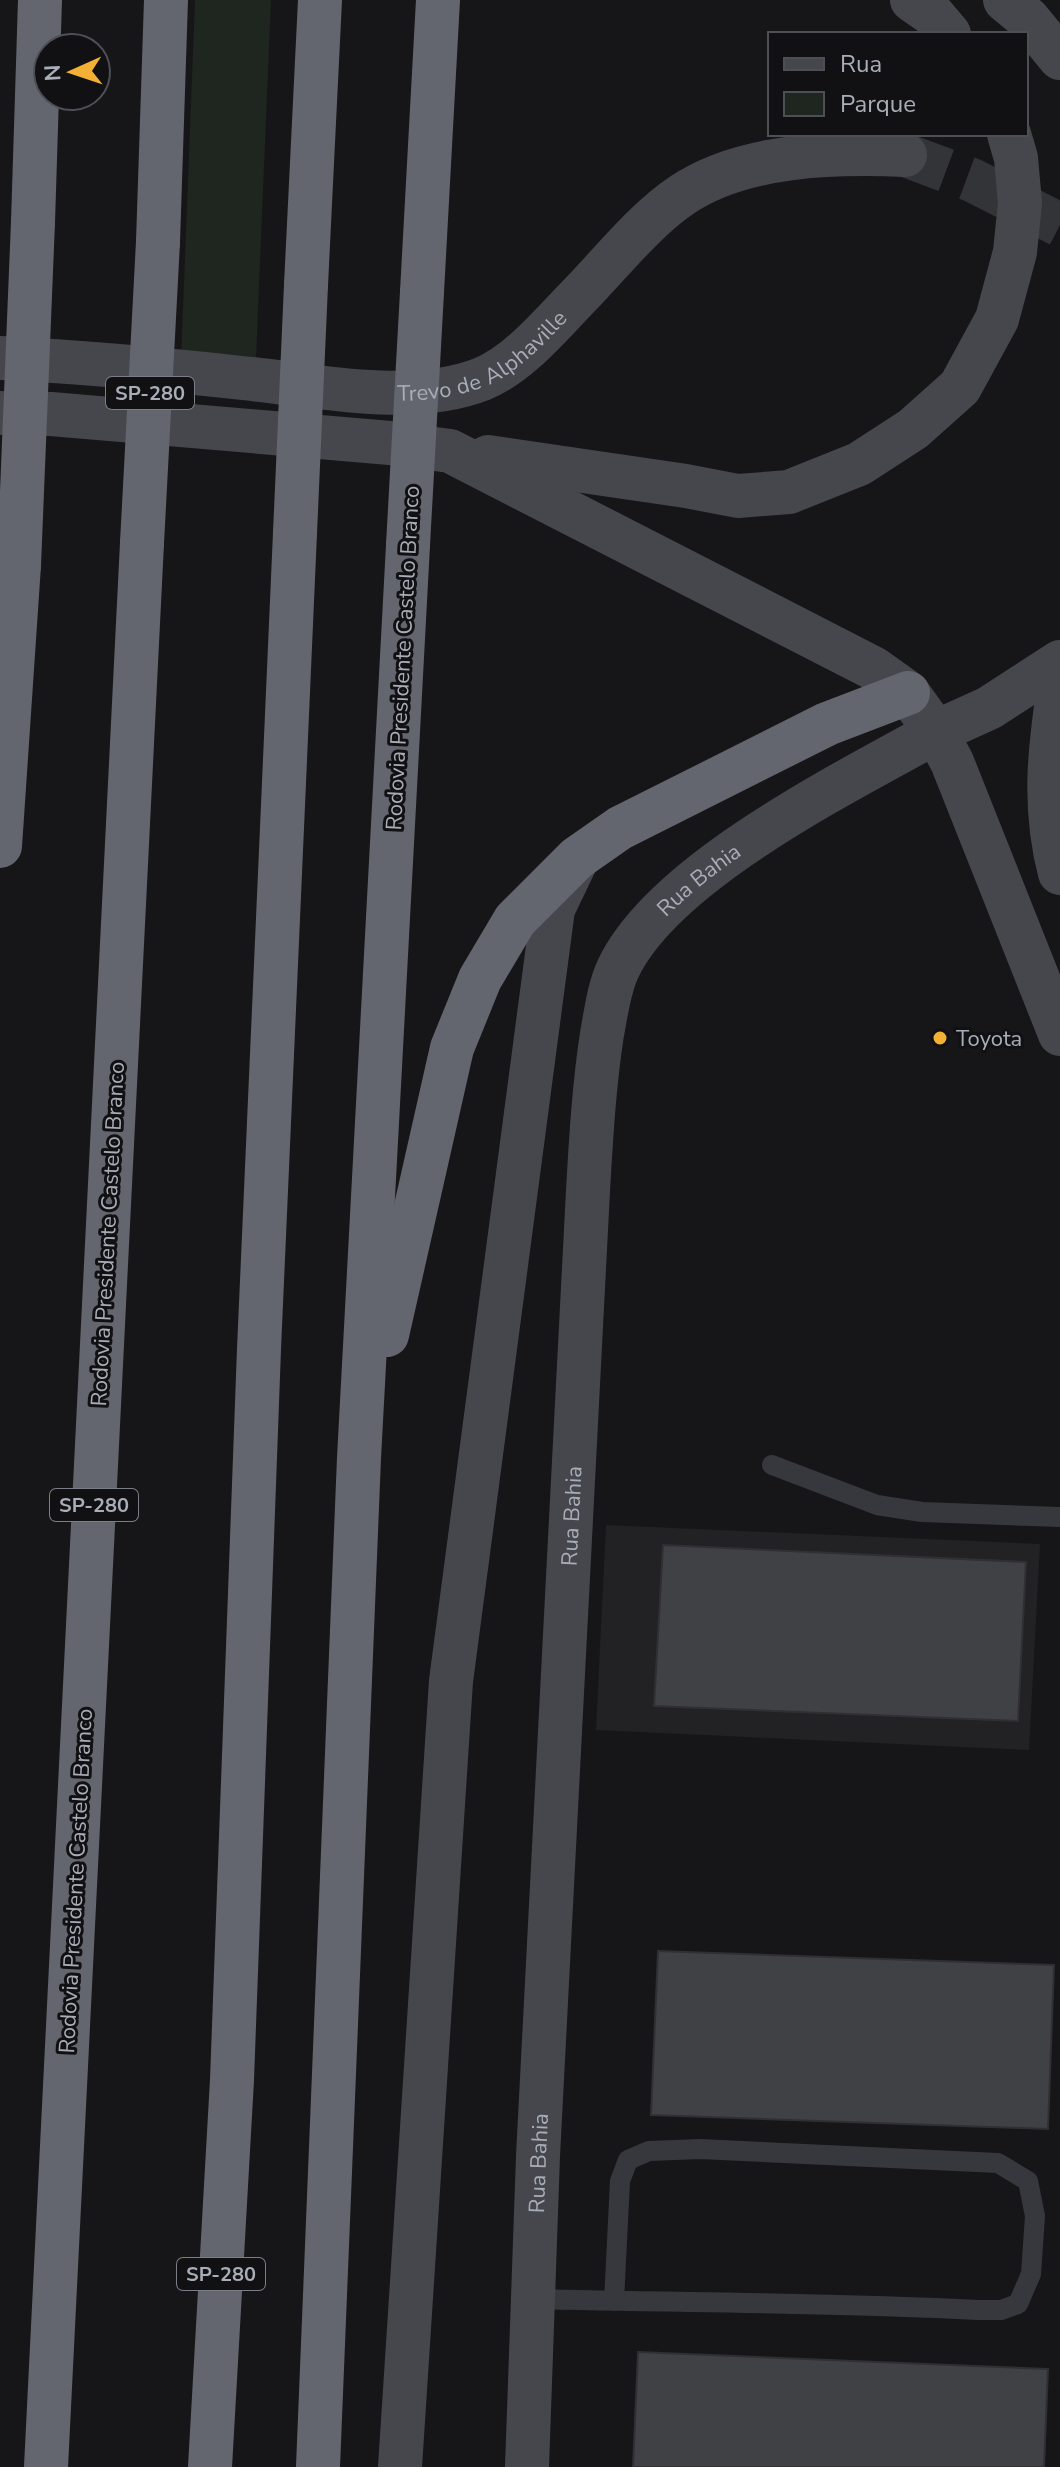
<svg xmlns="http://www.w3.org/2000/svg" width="1060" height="2467" font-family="'Nunito Sans',sans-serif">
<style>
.built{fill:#222225}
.green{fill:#1e261f}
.building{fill:#404145;stroke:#303034;stroke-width:2}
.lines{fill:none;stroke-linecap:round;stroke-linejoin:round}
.secondary-tunnel{stroke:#333438;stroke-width:44;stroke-dasharray:44 22;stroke-linecap:butt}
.lane{stroke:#37383d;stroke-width:20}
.secondary{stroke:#45474d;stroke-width:44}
.highway{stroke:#63666e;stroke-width:44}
.highway-bridge{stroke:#63666e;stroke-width:44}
.poi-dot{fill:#f2b134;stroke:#111113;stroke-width:3}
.labels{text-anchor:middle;stroke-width:6;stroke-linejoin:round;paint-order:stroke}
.shield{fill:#111113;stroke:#7b7e86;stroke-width:2}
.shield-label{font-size:20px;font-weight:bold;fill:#a8adb8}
.street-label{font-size:22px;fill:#a8adb8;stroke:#111113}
.poi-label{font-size:22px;fill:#a8adb8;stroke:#111113;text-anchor:start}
</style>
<rect width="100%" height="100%" fill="#161618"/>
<path class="built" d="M606 1525 1040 1544 1029 1750 596 1730Z"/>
<path class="green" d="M195 0H271L256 358 181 360Z"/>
<g class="building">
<path d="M663 1545 1026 1562 1018 1721 654 1706Z"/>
<path d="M658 1951 1054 1965 1048 2129 651 2115Z"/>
<path d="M638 2352 1048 2369 1044 2467H633Z"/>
</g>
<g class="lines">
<path class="secondary-tunnel" d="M905 155 972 180 1060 225"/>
<g class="lane">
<path d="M772 1465 877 1505 922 1512 1060 1517"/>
<path d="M532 2299C681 2303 830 2302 978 2310H1001L1018 2304 1031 2274 1035 2216 1028 2181 998 2163 700 2149 649 2151 628 2160 620 2181 614 2301"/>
</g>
<g class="secondary">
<path d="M912 0 932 14 949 34"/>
<path d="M1005 0 1028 19 1060 58"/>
<path id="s1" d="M0 358C81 362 161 369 242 378 316 385 411 407 482 379 517 365 548 328 574 301 607 268 643 221 682 195 743 154 834 152 905 155"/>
<path d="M0 413 51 414 390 443 450 451 873 668 908 693 936 732 989 708 1060 662"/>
<path d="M488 457 686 486 738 496 789 492 859 464 913 429 960 387 997 319 1015 252 1020 203 1016 158 1009 134"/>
<path d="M1060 678C1050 746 1042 805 1060 873"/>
<path d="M400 2467 451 1681 553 909 577 859"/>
<path id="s2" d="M527 2467 538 2156 588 1191C591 1138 594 1086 602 1034 606 1013 609 988 618 969 663 873 844 783 936 732L952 762 1060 1034"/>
</g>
<g class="highway">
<path d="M33 222 40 0"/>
<path d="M158 242 166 0"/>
<path d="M306 285 320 0"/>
<path d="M422 292 438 0"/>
<path d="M0 846 19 565"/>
<path d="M387 1335 452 1048 480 979 515 920 577 858 620 828 827 724 908 693"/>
<path d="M46 2467 142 543"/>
<path d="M210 2467 232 2080 259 1349 295 533"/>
<path d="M318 2467 359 1458 408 545"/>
</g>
<g class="highway-bridge">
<path d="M295 533 306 285"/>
<path d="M142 543 158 242"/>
<path d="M408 545 422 292"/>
<path d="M19 565 33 222"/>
</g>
</g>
<circle class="poi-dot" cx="940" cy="1038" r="8"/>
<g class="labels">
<g class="shield">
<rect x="106" y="377" width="88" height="32" rx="6"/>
<rect x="50" y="1489" width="88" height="32" rx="6"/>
<rect x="177" y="2258" width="88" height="32" rx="6"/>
</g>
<g class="shield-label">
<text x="150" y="400">SP-280</text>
<text x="94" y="1512">SP-280</text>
<text x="221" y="2281">SP-280</text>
</g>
<g class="street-label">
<text dy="8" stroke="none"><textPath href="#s1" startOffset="494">Trevo de Alphaville</textPath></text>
<text transform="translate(402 658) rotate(-87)" y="8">Rodovia Presidente Castelo Branco</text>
<text dy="8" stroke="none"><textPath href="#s2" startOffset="1624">Rua Bahia</textPath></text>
<text transform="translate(107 1234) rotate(-87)" y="8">Rodovia Presidente Castelo Branco</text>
<text dy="8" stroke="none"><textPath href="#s2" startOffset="952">Rua Bahia</textPath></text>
<text transform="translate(75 1881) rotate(-87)" y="8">Rodovia Presidente Castelo Branco</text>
<text dy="8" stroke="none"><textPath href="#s2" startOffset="304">Rua Bahia</textPath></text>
</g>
<g class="poi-label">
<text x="956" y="1046">Toyota</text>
</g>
</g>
<rect x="768" y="32" width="260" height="104" fill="#111113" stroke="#4d4f55" stroke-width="2"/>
<rect x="784" y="58" width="40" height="12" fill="#45474d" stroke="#4d4f55" stroke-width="2"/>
<text x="840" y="72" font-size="24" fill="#a8adb8">Rua</text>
<rect x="784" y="92" width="40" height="24" fill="#1e261f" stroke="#4d4f55" stroke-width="2"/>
<text x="840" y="112" font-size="24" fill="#a8adb8">Parque</text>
<g transform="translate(72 72) rotate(267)"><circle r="38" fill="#111113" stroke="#4d4f55" stroke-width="2"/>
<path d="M0-6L14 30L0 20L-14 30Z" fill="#f2b134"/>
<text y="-12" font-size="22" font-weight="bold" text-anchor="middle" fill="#a8adb8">N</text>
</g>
</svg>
